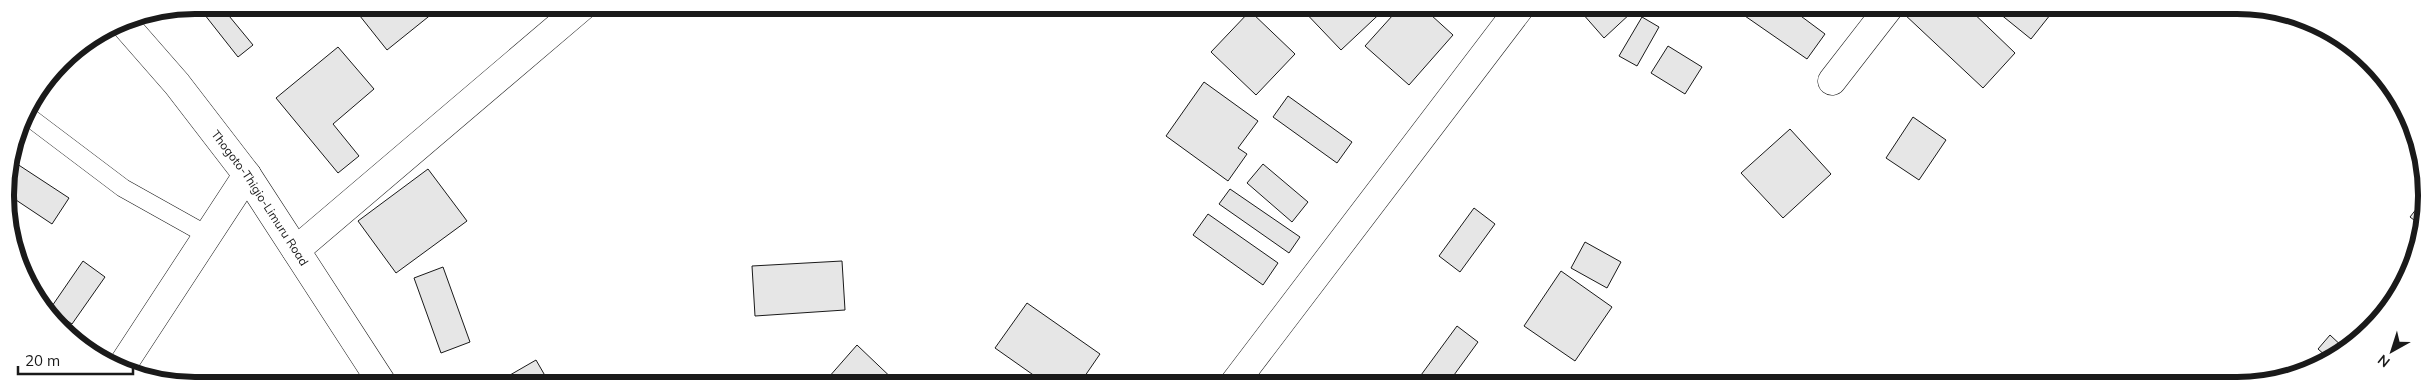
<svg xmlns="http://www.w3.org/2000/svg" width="2432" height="391" font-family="Mulish,sans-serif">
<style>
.building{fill:#e6e6e6;stroke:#1a1a1a}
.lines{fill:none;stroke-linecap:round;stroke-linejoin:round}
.service-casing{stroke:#1a1a1a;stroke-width:19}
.minor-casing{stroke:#1a1a1a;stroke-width:29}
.trunk-casing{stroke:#1a1a1a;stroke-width:29}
.service{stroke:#fff;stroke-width:18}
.minor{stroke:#fff;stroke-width:28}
.trunk{stroke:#fff;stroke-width:28}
.labels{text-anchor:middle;stroke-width:4;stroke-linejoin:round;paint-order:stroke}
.street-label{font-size:12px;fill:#1a1a1a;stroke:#fff}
.rim{fill:none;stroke:#1a1a1a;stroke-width:6}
</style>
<rect width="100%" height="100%" fill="#fff"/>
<g class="building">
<path d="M197 5H220L253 45 238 57Z"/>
<path d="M354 5H435L438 9 387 50 352 6Z"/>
<path d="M1302 5H1389L1341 50 1300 7Z"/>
<path d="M1402 5H1420L1453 35 1409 85 1365 46Z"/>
<path d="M1575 5H1627L1632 12 1604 38Z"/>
<path d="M1733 5H1786L1825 34 1807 59 1732 7Z"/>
<path d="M1910 5H1965L2015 53 1983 88 1903 13Z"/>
<path d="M1989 5H2058L2031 39Z"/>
<path d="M1250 11 1295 54 1256 95 1211 52Z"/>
<path d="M1642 17 1659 27 1637 66 1619 56Z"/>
<path d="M1668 46 1702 67 1685 94 1651 73Z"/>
<path d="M338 47 374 89 333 124 359 156 338 173 276 98Z"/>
<path d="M1204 82 1258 121 1238 148 1247 154 1228 181 1166 136Z"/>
<path d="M1288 96 1352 142 1337 163 1273 117Z"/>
<path d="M1913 117 1946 140 1919 180 1886 158Z"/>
<path d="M1790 129 1831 174 1783 218 1741 173Z"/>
<path d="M11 160 69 198 52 224 7 194 5 183Z"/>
<path d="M1263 164 1308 202 1292 222 1247 183Z"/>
<path d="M428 169 467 221 396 273 358 221Z"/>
<path d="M1230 189 1300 237 1289 253 1219 204Z"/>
<path d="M2425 198 2427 208 2422 226 2410 217Z"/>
<path d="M1474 208 1495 224 1460 272 1439 256Z"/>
<path d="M1208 214 1278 263 1263 285 1193 235Z"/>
<path d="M1585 242 1621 262 1607 288 1571 268Z"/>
<path d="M83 261 105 277 72 324 50 309Z"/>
<path d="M842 261 845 310 755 316 752 266Z"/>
<path d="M443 267 470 342 441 353 414 278Z"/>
<path d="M1561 271 1612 307 1575 361 1524 326Z"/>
<path d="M1027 303 1100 354 1078 386H1049L995 348Z"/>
<path d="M1457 326 1478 342 1446 386H1413Z"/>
<path d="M2330 335 2345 349 2316 368 2326 356 2318 349Z"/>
<path d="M857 345 900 386H821Z"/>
<path d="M536 360 551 386H491Z"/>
<path d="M1497 379 1505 386H1492Z"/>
</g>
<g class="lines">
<defs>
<path id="service" d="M25 114 123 188 207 235"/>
<g id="minor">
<path d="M1832 81 1891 5"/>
<path d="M296 250 584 5"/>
<path d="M120 369 247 175"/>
<path d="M1232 386 1522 5"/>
</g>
<g id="trunk">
<path id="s1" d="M121 20 177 84 247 175 384 386"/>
</g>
</defs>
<use href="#service" class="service-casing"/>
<use href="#minor" class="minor-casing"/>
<use href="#trunk" class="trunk-casing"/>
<use href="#service" class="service"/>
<use href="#minor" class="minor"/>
<use href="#trunk" class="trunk"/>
</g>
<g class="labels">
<g class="street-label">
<text dy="4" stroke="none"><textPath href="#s1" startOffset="226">Thogoto-Thigio-Limuru Road</textPath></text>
</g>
</g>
<path d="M0 0H2432V391H0ZM195 14H2237A181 181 0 0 1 2418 195V196A181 181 0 0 1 2237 377H195A181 181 0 0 1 14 196V195A181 181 0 0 1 195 14Z" fill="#fff" fill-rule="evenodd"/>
<path class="rim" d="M195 14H2237A181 181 0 0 1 2418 195V196A181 181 0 0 1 2237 377H195A181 181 0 0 1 14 196V195A181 181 0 0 1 195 14Z"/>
<g transform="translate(2392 351) rotate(219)" stroke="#ffffff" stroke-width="4" paint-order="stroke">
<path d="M0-4L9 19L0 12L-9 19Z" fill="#1a1a1a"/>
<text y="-8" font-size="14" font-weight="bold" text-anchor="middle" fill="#1a1a1a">N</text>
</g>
<path d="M18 366v8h115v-8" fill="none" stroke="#1a1a1a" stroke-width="2.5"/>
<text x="25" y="366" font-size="15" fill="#1a1a1a" stroke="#ffffff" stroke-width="4" paint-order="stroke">20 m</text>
</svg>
